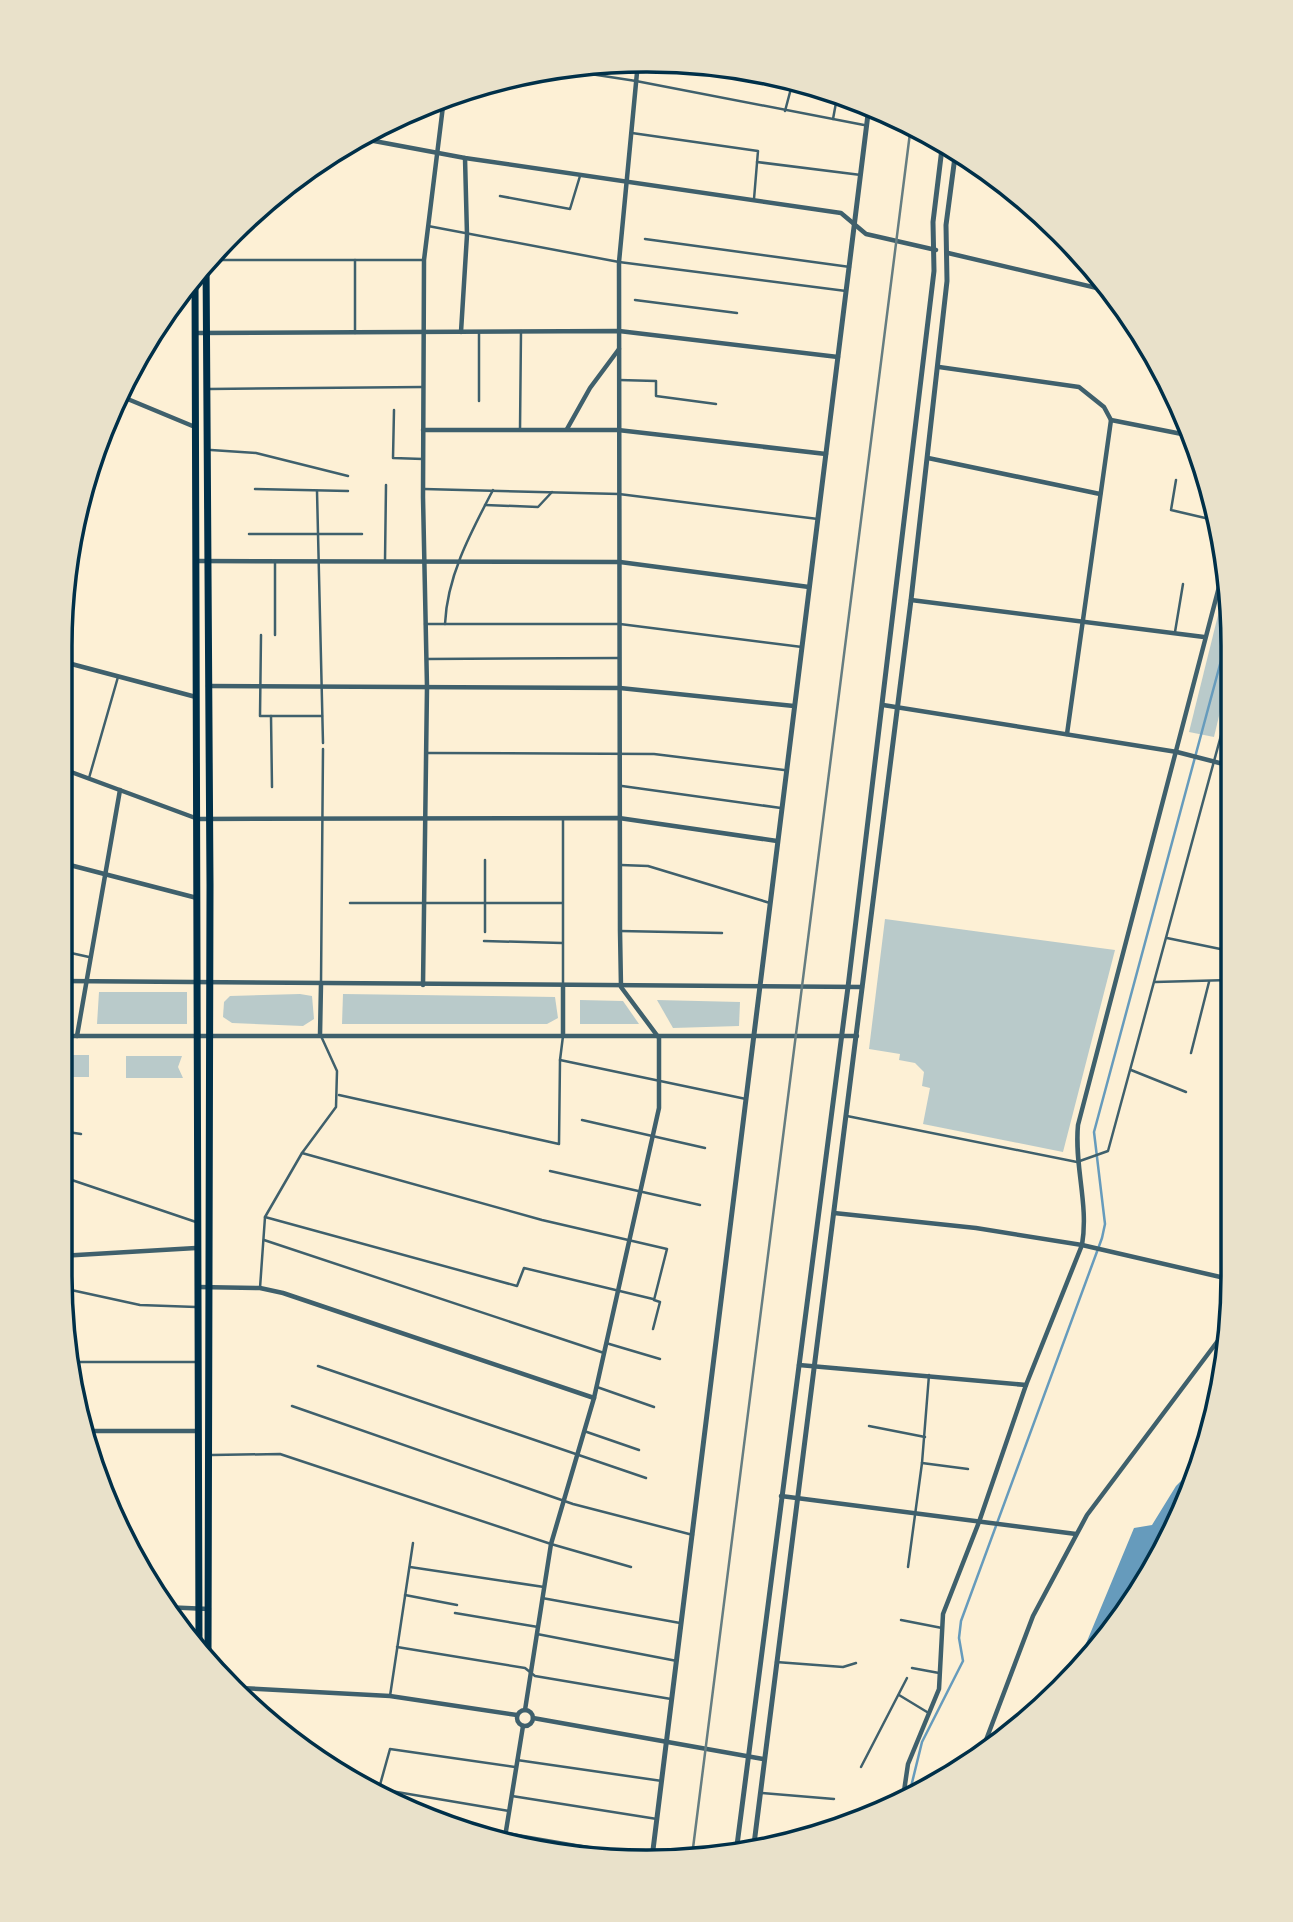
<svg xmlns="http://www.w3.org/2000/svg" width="1293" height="1922" font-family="'Varela Round',sans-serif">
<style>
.green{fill:#b9caca}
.water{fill:#669bbc}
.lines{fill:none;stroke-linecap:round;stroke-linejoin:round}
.stream{stroke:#669bbc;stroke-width:2.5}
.service{stroke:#3f606c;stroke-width:2.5}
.minor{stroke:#3f606c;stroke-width:4.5}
.tertiary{stroke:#3f606c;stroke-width:5}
.primary{stroke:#003049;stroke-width:7}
.rail{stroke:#657d81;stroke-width:2.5}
.rim{fill:none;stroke:#003049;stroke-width:3.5}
</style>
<rect width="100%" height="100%" fill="#fdf0d5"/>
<g class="green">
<path d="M1227 579C1237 639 1228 679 1214 737L1189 732Z"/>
<path d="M885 919 1115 950 1063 1152 923 1124 930 1088 922 1086 924 1072 915 1063 899 1060 900 1054 869 1049Z"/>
<path d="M99 992H187V1024H97Z"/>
<path d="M300 994 312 996 314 1019 303 1026 232 1023 223 1017 224 1002 230 996Z"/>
<path d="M343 994 555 997 558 1018 547 1024H342Z"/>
<path d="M580 1000 623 1001 639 1024H580Z"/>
<path d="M657 1000 740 1002 739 1026 673 1028Z"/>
<rect x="61" y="1055" width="28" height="22"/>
<path d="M126 1056H182L178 1067 183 1078H126Z"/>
</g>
<path class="water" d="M1193 1469 1173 1535 1088 1663 1067 1680 1085 1646 1134 1528 1152 1525 1176 1486Z"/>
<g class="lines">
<path class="stream" d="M909 1795 922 1742 963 1661 959 1638 961 1621 1102 1238 1105 1224 1094 1132 1232 620"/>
<g class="service">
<path d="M558 69 636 81 864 125"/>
<path d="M785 111 793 81"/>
<path d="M833 119 838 92"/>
<path d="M632 133 758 151 754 199"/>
<path d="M757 162 861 175"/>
<path d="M500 196 570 209 580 176"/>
<path d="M428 226 619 262 846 291"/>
<path d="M645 239 850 267"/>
<path d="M206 260H424"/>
<path d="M355 260V333"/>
<path d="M635 300 737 313"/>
<path d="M619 380 656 381V396L716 404"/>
<path d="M209 389 423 387"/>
<path d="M479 401V332"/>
<path d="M394 410 393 458 423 459"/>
<path d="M520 430 521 331"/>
<path d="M211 450 256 453 348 476"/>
<path d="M1176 480 1171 510 1218 521"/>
<path d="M255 489 348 491"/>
<path d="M424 489 619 494 818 519"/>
<path d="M317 491 323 743"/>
<path d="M485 505 538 507 552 492"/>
<path d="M249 534H362"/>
<path d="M275 561V635"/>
<path d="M385 561 386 485"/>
<path d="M425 624H620L802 647"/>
<path d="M445 624C447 576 471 532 493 490"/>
<path d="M1175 632 1183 584"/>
<path d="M261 635 260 716H322"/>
<path d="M426 659 619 658"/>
<path d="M271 716 272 787"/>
<path d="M428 753 654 754 784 770"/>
<path d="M89 778 118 677"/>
<path d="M622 786 781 808"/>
<path d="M563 818V986"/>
<path d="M621 865 648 866 770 903"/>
<path d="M350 903H562"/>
<path d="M620 931 722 933"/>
<path d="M485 932V860"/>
<path d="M1167 938 1230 951"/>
<path d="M484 941 562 943"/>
<path d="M62 951 89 957"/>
<path d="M1155 982 1230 980"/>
<path d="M321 984 323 749"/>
<path d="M563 1036 560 1060 746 1099"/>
<path d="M1191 1053 1209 982"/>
<path d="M1131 1070 1186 1092"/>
<path d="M339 1095 559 1144 560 1060"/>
<path d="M847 1116 1077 1162 1108 1151 1232 695"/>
<path d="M582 1120 705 1148"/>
<path d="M61 1131 81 1134"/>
<path d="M1223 1137 1230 1125"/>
<path d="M302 1153 542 1220 667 1249 654 1300 660 1302 653 1329"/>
<path d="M550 1171 700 1205"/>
<path d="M60 1176 196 1222"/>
<path d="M265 1217 517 1286 524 1268 653 1299"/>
<path d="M264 1240 604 1353"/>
<path d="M62 1288 140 1305 196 1307"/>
<path d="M260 1288 265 1217 302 1153 336 1107 337 1071 321 1036"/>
<path d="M606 1343 660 1359"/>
<path d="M74 1362H198"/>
<path d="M318 1366 646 1478"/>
<path d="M597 1387 654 1407"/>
<path d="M292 1406 573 1504 693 1535"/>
<path d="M869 1426 925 1437"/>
<path d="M584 1431 639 1450"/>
<path d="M212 1455 280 1454 551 1544 631 1567"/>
<path d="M922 1463 968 1469"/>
<path d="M410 1567 544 1587"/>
<path d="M908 1567 922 1463 929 1375"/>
<path d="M405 1595 457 1605"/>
<path d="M542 1598 680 1623"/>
<path d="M455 1613 538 1627"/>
<path d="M901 1620 942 1628"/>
<path d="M537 1634 677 1661"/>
<path d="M397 1647 525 1668 535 1676 671 1699"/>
<path d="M776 1662 843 1667 856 1663"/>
<path d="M912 1668 939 1673"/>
<path d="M899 1695 927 1712"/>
<path d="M390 1696 413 1543"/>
<path d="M517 1760 662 1781"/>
<path d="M861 1767 907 1678"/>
<path d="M379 1789 509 1811"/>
<path d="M378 1792 390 1749 515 1767"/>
<path d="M761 1793 834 1799"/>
<path d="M512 1796 657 1819"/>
<path d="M506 1833 651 1858"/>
</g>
<g class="minor">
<path d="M358 138 465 158 841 213 866 234 936 250"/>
<path d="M948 253 1114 292"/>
<path d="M461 332 467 235 465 158"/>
<path d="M195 333 619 331 838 357"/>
<path d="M939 367 1079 387 1104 407 1111 420 1192 436"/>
<path d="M118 395 195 427"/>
<path d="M567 429 590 388 619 349"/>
<path d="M423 430H618L826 454"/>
<path d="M928 458 1100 494"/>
<path d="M196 561 620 562 809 587"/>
<path d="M911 600 1204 637"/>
<path d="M64 662 196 697"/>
<path d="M208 686 620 688 794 706"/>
<path d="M883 705 1177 752 1231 766"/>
<path d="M1067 734 1111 420"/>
<path d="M63 769 198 819 619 818 777 841"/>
<path d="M62 863 197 898"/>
<path d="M62 981 862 987"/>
<path d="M423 985 427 687 423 497 424 260 444 98"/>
<path d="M320 1035 321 984"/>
<path d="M61 1036H857"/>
<path d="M77 1036 120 790"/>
<path d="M563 1036V986"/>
<path d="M834 1213 976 1228 1082 1245 1229 1279"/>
<path d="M60 1256 196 1248"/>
<path d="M198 1287 260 1288 283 1293 594 1398"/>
<path d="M799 1365 1026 1385"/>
<path d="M85 1431H197"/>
<path d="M781 1496 1076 1534"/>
<path d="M163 1607 209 1609"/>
<path d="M240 1688 390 1696 517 1715"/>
<circle cx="525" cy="1718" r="8"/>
<path d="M525 1710 551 1544 594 1398 659 1108V1038L621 987 620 931 619 262 638 62"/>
<path d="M533 1718 763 1759"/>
<path d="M983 1748 1033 1616 1087 1515 1229 1326"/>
<path d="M903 1798 908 1764 939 1689 943 1614 979 1522 1026 1385 1082 1245C1089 1204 1074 1166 1078 1125L1225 564"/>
<path d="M505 1837 523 1726"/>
</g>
<g class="tertiary">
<path d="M753 1852 911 600 947 281 946 225 956 149"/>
<path d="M736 1853 848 987 934 271 933 222 943 140"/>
<path d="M652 1858 869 106"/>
</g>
<g class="primary">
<path d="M206 258 210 885 208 1655"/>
<path d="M195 275 199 1645"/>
</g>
<path class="rail" d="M692 1856 911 125"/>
</g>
<path d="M0 0H1293V1922H0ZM646 72H647A574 574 0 0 1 1221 646V1276A574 574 0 0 1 647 1850H646A574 574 0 0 1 72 1276V646A574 574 0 0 1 646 72Z" fill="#e9e1ca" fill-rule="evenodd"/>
<path class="rim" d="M646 72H647A574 574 0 0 1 1221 646V1276A574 574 0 0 1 647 1850H646A574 574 0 0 1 72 1276V646A574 574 0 0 1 646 72Z"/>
</svg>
